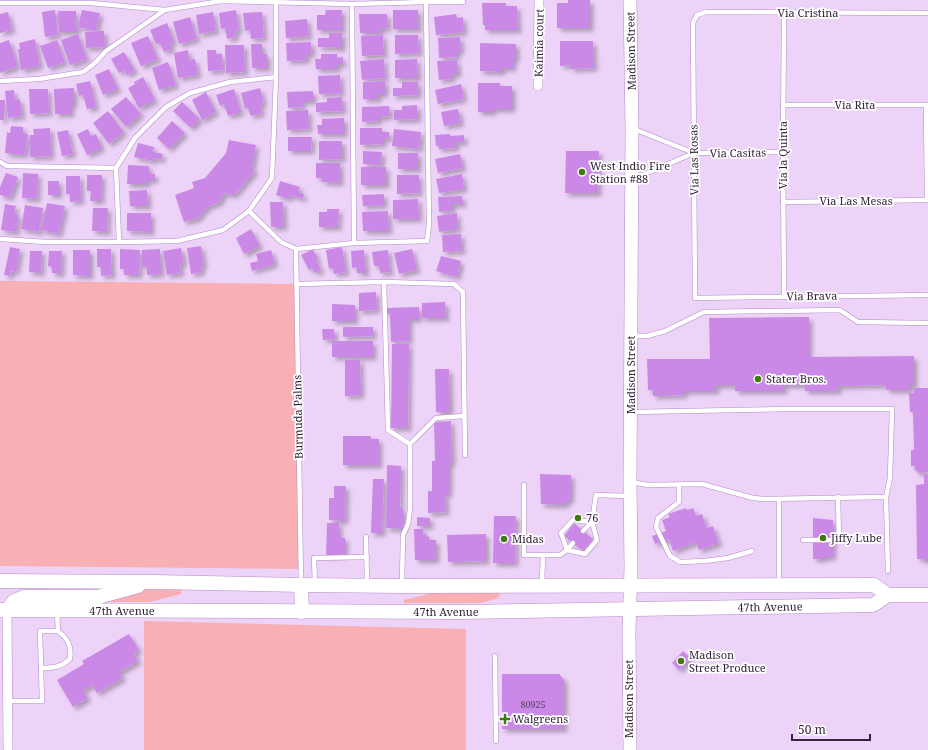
<svg xmlns="http://www.w3.org/2000/svg" width="928" height="750" font-family="'Noto Serif',serif">
<style>
.green{fill:#f8b0b4}
.building{fill:#cb89e7;filter:url(#shadow)}
.lines{fill:none;stroke-linecap:round;stroke-linejoin:round}
.lane-casing{stroke:#b38ac6;stroke-width:5.5}
.street-casing{stroke:#b38ac6;stroke-width:10}
.secondary-casing{stroke:#b38ac6;stroke-width:14}
.primary-casing{stroke:#b38ac6;stroke-width:15}
.lane{stroke:#fff;stroke-width:4.5}
.street{stroke:#fff;stroke-width:9}
.secondary{stroke:#fff;stroke-width:13}
.primary{stroke:#fff;stroke-width:14}
.poi-dot{fill:#3f7910;stroke:#fff;stroke-width:1.5}
.labels{text-anchor:middle;stroke-width:3.5;stroke-linejoin:round;paint-order:stroke}
.number-label{font-size:9px;fill:#5a3c66}
.street-label{font-size:11px;fill:#34233b;stroke:#fff}
.poi-label{font-size:11px;fill:#34233b;stroke:#fff;text-anchor:start}
</style>
<defs>
<filter id="shadow"><feDropShadow dx="3.5" dy="3.5" stdDeviation="2" flood-color="#0004"/></filter>
</defs>
<rect width="100%" height="100%" fill="#eed3f9"/>
<g class="green">
<path d="M0 281 296 284 301 569 0 566Z"/>
<path d="M142 590H181V594L150 602H111L110 599Z"/>
<path d="M436 592H498L500 595 498 598 481 603H404V600Z"/>
<path d="M144 621 466 629V750H144Z"/>
</g>
<g class="building">
<path d="M568 0H590V28H557V3H568Z"/>
<path d="M482 3H506V6H517L518 30H485V25H483Z"/>
<path d="M55 10 58 35 45 37 42 12Z"/>
<path d="M82 10 100 13 96 31 78 27Z"/>
<path d="M236 10 239 30 235 31 236 37 227 39 225 28 221 29 219 13Z"/>
<path d="M326 10H342V30H317V15H325Z"/>
<rect x="393" y="10" width="25" height="19"/>
<path d="M58 11H76L77 32H59Z"/>
<path d="M8 12 12 30 0 33V14Z"/>
<path d="M213 12 216 31 199 34 196 15Z"/>
<path d="M262 12 264 38 251 39 250 30 245 31 243 13Z"/>
<path d="M359 14H387L388 28 380 29V33H360Z"/>
<path d="M456 14 457 18 463 17 464 32 436 35 434 17Z"/>
<path d="M190 17 197 39 179 44 173 22Z"/>
<path d="M307 19 309 36 286 38 285 21Z"/>
<path d="M167 23 174 41 170 43 172 49 164 52 160 43 156 44 150 30Z"/>
<path d="M101 31H104L105 47 86 48 85 32Z"/>
<path d="M329 33H342V48L318 47V38H329Z"/>
<path d="M78 34 87 59 70 65 61 40Z"/>
<path d="M383 35 384 55 362 56 361 36Z"/>
<path d="M395 35H418L419 53 395 54Z"/>
<path d="M148 36 158 59 141 66 131 43Z"/>
<path d="M460 37 461 51H457V57L439 58 438 38Z"/>
<path d="M35 39 40 66 21 70 18 49H20L19 43Z"/>
<path d="M9 40 18 66 0 73V43Z"/>
<path d="M57 40 65 62 48 68 40 46Z"/>
<path d="M560 41H593L594 68 571 69V65L560 66Z"/>
<path d="M311 42 312 54H306L307 60 287 61 286 43Z"/>
<path d="M480 43 516 44V59H513V68H502V72L480 71Z"/>
<path d="M251 44H262V54H267V68H252Z"/>
<path d="M225 45H244L245 72 226 73Z"/>
<path d="M188 50 189 60 195 59 198 75 178 78 174 53Z"/>
<path d="M207 50H216V54H222L223 70 208 71Z"/>
<path d="M124 52 135 70 127 75 124 70 119 73 111 59Z"/>
<path d="M321 54H337V58L343 57V64H337V69H316L315 59H321Z"/>
<path d="M384 59 385 78 362 80 360 61Z"/>
<path d="M417 59 418 78H395V60Z"/>
<path d="M457 60 458 74H452V79L439 80 437 61Z"/>
<path d="M168 62 176 85 159 90 152 68Z"/>
<path d="M109 69 118 89 103 95 95 75Z"/>
<path d="M340 75 341 93 319 94 318 76Z"/>
<path d="M143 77 155 100 139 108 128 88 135 84 134 82Z"/>
<path d="M90 81 96 107 87 109 83 95 79 96 76 84Z"/>
<path d="M385 81V94H378V99H363V82Z"/>
<path d="M402 82H418V95L393 96V88H402Z"/>
<path d="M478 83H500V86H512V109H493V112H478Z"/>
<path d="M461 84 464 99 438 104 435 90Z"/>
<path d="M74 88V104H71V114H55L54 89Z"/>
<path d="M260 88 264 103 260 104 262 113 251 116 248 108 245 109 241 93Z"/>
<path d="M29 89H48L49 113 30 114Z"/>
<path d="M234 89 241 112 228 116 224 104 220 106 216 95Z"/>
<path d="M14 90 15 100 20 99 22 116 8 118 5 91Z"/>
<path d="M313 91V101H302L303 107 288 108 287 92Z"/>
<path d="M206 92 216 112 202 120 192 100Z"/>
<path d="M126 97 141 114 126 127 111 109Z"/>
<path d="M342 97 343 111 316 112V103L327 102V98Z"/>
<path d="M0 100H5L4 120H0Z"/>
<path d="M182 102 200 119 191 128 173 111Z"/>
<path d="M417 105 418 119 394 120V110H402V106Z"/>
<path d="M389 106 390 116 379 117V121L362 122V107Z"/>
<path d="M458 109 461 123 444 126 441 112Z"/>
<path d="M308 110 309 129 287 130 286 111Z"/>
<path d="M108 111 124 132 109 144 93 123Z"/>
<path d="M344 118V134H318L317 125H322V119Z"/>
<path d="M172 121 185 133 169 149 157 138Z"/>
<path d="M11 126 23 127V133L28 134 25 155 5 153 7 132 10 133Z"/>
<path d="M50 128 51 156 30 157V135H34L33 129Z"/>
<path d="M360 128H382V132H389V138L383 139V144L360 145Z"/>
<path d="M88 129 91 136 96 134 102 148 87 155 77 134Z"/>
<path d="M394 129 421 132 419 149 392 146Z"/>
<path d="M68 130 73 154 62 156 57 132Z"/>
<path d="M450 134V136L464 135V142H456V148L439 149V146H436L435 135Z"/>
<path d="M288 137H312L311 151H288Z"/>
<path d="M229 140 256 145 252 168 255 171 234 195 225 193 221 198 220 202 207 207 198 218 184 222 175 195 194 188 192 182 205 178 226 153Z"/>
<path d="M319 141H342V159L319 160Z"/>
<path d="M138 143 154 147 153 152 163 154 161 160 154 158 153 161 134 157Z"/>
<path d="M363 151 382 152 381 165 363 164Z"/>
<path d="M566 151H599L598 193H565Z"/>
<rect x="398" y="153" width="20" height="16"/>
<path d="M460 154 463 168 438 173 435 159Z"/>
<path d="M316 163H340V183L322 182V178H316Z"/>
<path d="M128 165 149 166V174H155V180H147V184H127Z"/>
<rect x="361" y="167" width="25" height="18"/>
<path d="M6 173 18 177 10 198 0 195V187Z"/>
<path d="M23 173 38 174 37 199 22 198Z"/>
<path d="M462 174 464 189 439 193 436 179Z"/>
<path d="M87 175H102L101 201H90L91 191H87Z"/>
<path d="M397 175H419V193L397 194Z"/>
<path d="M66 176H80L81 201 70 202V194H66Z"/>
<rect x="48" y="181" width="11" height="14"/>
<path d="M280 181 300 187 298 192 304 194 303 199 290 195 289 199 276 195Z"/>
<path d="M147 190 148 206H130L129 191Z"/>
<path d="M384 194V205L363 206 362 195Z"/>
<path d="M462 196 463 204H452V211L439 212 438 197Z"/>
<path d="M418 199 419 219H393V200Z"/>
<path d="M270 202H283L284 227H271Z"/>
<path d="M47 203 65 206 59 234 41 230Z"/>
<path d="M5 204 16 206 14 214 19 215 16 232 1 230Z"/>
<path d="M25 205 43 208 39 232 21 229Z"/>
<path d="M93 208H108L107 232 92 231Z"/>
<path d="M327 209H339L338 227H319V212H327Z"/>
<path d="M388 211 389 231H363L362 212Z"/>
<path d="M127 213H151V232L127 231Z"/>
<path d="M457 213 458 229 439 232 437 216Z"/>
<path d="M251 229 260 246 244 254 236 238Z"/>
<path d="M461 234 462 251 443 252 442 235Z"/>
<path d="M201 246 204 265 201 266 202 272 191 274 187 248Z"/>
<path d="M10 247 20 249 16 272 11 271 10 276 4 275Z"/>
<path d="M342 247 346 272 334 274 333 268 329 269 326 250Z"/>
<path d="M181 248 184 263 180 264 181 273 167 275 163 251Z"/>
<path d="M97 249H111L112 275 101 276V267H97Z"/>
<path d="M120 249 140 250 139 275H124V269H120Z"/>
<path d="M160 249 161 274 147 275V267H142V250Z"/>
<path d="M313 249 318 259 316 260 321 270 315 273 313 268 309 270 301 255Z"/>
<path d="M412 249 417 270 399 274 394 253Z"/>
<path d="M73 250H90V276L73 275Z"/>
<path d="M271 250 275 264 252 271 250 263 258 261 256 254Z"/>
<path d="M364 250 366 273H357V267L352 268 351 251Z"/>
<path d="M388 250 390 272 380 273 379 266H374L372 252Z"/>
<path d="M30 251H42L41 273 29 272Z"/>
<path d="M49 251H62L61 274 52 273V267L48 266Z"/>
<path d="M441 256 461 261 457 277 436 271Z"/>
<path d="M376 292 377 310 359 311V293Z"/>
<path d="M445 302 446 318H422V303Z"/>
<path d="M332 304 355 305V321H332Z"/>
<path d="M419 307V319H409V341L391 342 390 314H386V308Z"/>
<path d="M809 317V357L914 356V385H910V390H886V385L838 386V391H805V385H784V391H735V385H716V391H684V395L653 396V390H648L647 359H710L709 318Z"/>
<path d="M343 327H373V336L343 337Z"/>
<path d="M322 329H334L335 339 323 340Z"/>
<rect x="332" y="341" width="41" height="16"/>
<path d="M392 344H409L408 428H391Z"/>
<path d="M345 360H360L361 395 345 396Z"/>
<path d="M435 369H449L450 412H436Z"/>
<path d="M914 388H928V472L919 473 915 470V466H911V450H914L913 412H910L909 393H914Z"/>
<path d="M451 421 452 463 449 464V494H445L446 512 428 513V491H432V461H435L434 422Z"/>
<path d="M343 436H371V439H379V465H343Z"/>
<path d="M387 465 401 466 400 509H403V529L386 528Z"/>
<path d="M540 474 571 475V498L564 505 541 504Z"/>
<path d="M924 475H928V562H925V559H917L916 485 924 484Z"/>
<path d="M373 479H384L382 533H371Z"/>
<path d="M334 486H346L345 521 329 520V498H334Z"/>
<path d="M686 508 687 510 693 508 696 516 702 514 707 528 713 526 719 543 699 550 696 542 673 551 669 539 655 544 652 536 666 531 662 520 670 517 668 514Z"/>
<path d="M494 516H516L515 563H493Z"/>
<path d="M417 517 430 518V526H417Z"/>
<path d="M813 518 833 520V557H824V559H813Z"/>
<path d="M327 523H339V537L345 538V554L326 556Z"/>
<path d="M574 523 593 539 583 551 564 536Z"/>
<path d="M414 529H423V534H426V537L429 536V540H436V560H415Z"/>
<path d="M486 534V561L448 562 447 535Z"/>
<path d="M129 634 139 650 134 653 138 661 119 672 123 678 97 693 92 685 83 690 88 698 73 707 57 680 84 664 82 661Z"/>
<path d="M683 651 691 658 679 670 672 663Z"/>
<path d="M502 674H559L564 680V729H502Z"/>
</g>
<g class="lines">
<defs>
<g id="lane">
<path d="M0 3H91L165 10"/>
<path d="M352 4 354 243"/>
<path d="M928 13 706 12 697 15 693 23 695 298 928 295"/>
<path d="M0 81 39 79 83 72 95 63 106 51 165 10 221 1 352 4 426 2H463"/>
<path d="M783 105H928"/>
<path d="M926 105 927 200"/>
<path d="M694 153 783 152"/>
<path d="M0 162 7 166 116 168 135 138 166 107 190 93 230 82 276 77"/>
<path d="M116 168 119 242"/>
<path d="M633 179 694 153 634 129"/>
<path d="M783 202 928 200"/>
<path d="M249 211 281 242 296 249 354 243 427 241 429 224 426 2"/>
<path d="M0 239 46 242H119L177 241 223 230 249 211 272 178 276 77V3"/>
<path d="M296 249 301 584"/>
<path d="M384 282 388 430 410 444"/>
<path d="M296 284 384 282 454 284 463 292 465 455"/>
<path d="M784 297 783 152 784 13"/>
<path d="M632 336H647L665 331 704 312 840 310 858 322 928 323"/>
<path d="M632 412 790 409H892L890 478 886 497 888 571"/>
<path d="M632 482 648 485 702 484 753 498 765 499 886 497"/>
<path d="M524 485V555H543L542 583"/>
<path d="M679 485V502L658 518 656 527 670 556 680 562 705 561 728 558 752 551"/>
<path d="M779 499V584"/>
<path d="M583 531 592 522"/>
<path d="M366 537 367 584"/>
<path d="M803 540H839L838 497"/>
<path d="M573 543 567 550 585 554 597 540 592 522"/>
<path d="M543 555H560L567 550 561 533 573 520 592 522 596 495 629 496"/>
<path d="M315 584 314 558 367 557"/>
<path d="M402 584 403 535 408 524 410 509V444L436 418 464 416"/>
<path d="M495 656 496 741"/>
<path d="M41 668C54 668 61 667 70 659 72 646 68 639 58 631"/>
<path d="M7 701H42L40 631H58L57 612"/>
</g>
<g id="street">
<path d="M538 86 539 0"/>
<path d="M7 610 8 750"/>
</g>
<path id="secondary" d="M630 750 629 630 631 568 630 481 632 129 630 0"/>
<g id="primary">
<path d="M0 581 154 582 301 585 402 586 874 585 888 595"/>
<path d="M301 585 302 612"/>
<path d="M0 610 459 612 873 605 888 595H928"/>
<path d="M7 610 14 601 24 597H98L138 586"/>
</g>
</defs>
<use href="#lane" class="lane-casing"/>
<use href="#street" class="street-casing"/>
<use href="#secondary" class="secondary-casing"/>
<use href="#primary" class="primary-casing"/>
<use href="#lane" class="lane"/>
<use href="#street" class="street"/>
<use href="#secondary" class="secondary"/>
<use href="#primary" class="primary"/>
</g>
<g class="poi-dot">
<circle cx="582" cy="172" r="4"/>
<circle cx="758" cy="379" r="4"/>
<circle cx="578" cy="518" r="4"/>
<circle cx="823" cy="538" r="4"/>
<circle cx="504" cy="539" r="4"/>
<circle cx="681" cy="661" r="4"/>
<path d="M503 713h4v4h4v4h-4v4h-4v-4h-4v-4h4z"/>
</g>
<g class="labels">
<g class="number-label">
<text x="533" y="708">80925</text>
</g>
<g class="street-label">
<text x="808" y="17">Via Cristina</text>
<text transform="translate(539 43) rotate(-89)" y="4">Kaimia court</text>
<text transform="translate(631 51) rotate(-91)" y="4">Madison Street</text>
<text x="855" y="109">Via Rita</text>
<text transform="translate(738 153) rotate(-1)" y="4">Via Casitas</text>
<text transform="translate(783 155) rotate(-90)" y="4">Via la Quinta</text>
<text transform="translate(694 160) rotate(-91)" y="4">Via Las Rosas</text>
<text x="856" y="205">Via Las Mesas</text>
<text transform="translate(812 296) rotate(-1)" y="4">Via Brava</text>
<text transform="translate(631 375) rotate(-90)" y="4">Madison Street</text>
<text transform="translate(298 417) rotate(-91)" y="4">Burmuda Palms</text>
<text transform="translate(770 607) rotate(-1)" y="4">47th Avenue</text>
<text x="122" y="615">47th Avenue</text>
<text x="446" y="616">47th Avenue</text>
<text transform="translate(629 699) rotate(-90)" y="4">Madison Street</text>
</g>
<g class="poi-label">
<text x="590" y="170">West Indio Fire<tspan x="590" dy="13">Station #88</tspan></text>
<text x="766" y="383">Stater Bros.</text>
<text x="586" y="522">76</text>
<text x="831" y="542">Jiffy Lube</text>
<text x="512" y="543">Midas</text>
<text x="689" y="659">Madison<tspan x="689" dy="13">Street Produce</tspan></text>
<text x="513" y="723">Walgreens</text>
</g>
</g>
<path d="M792 734v6h78v-6" fill="none" stroke="#34233b" stroke-width="2"/>
<text x="798" y="734" font-size="12" fill="#34233b" stroke="#ffffff" stroke-width="3" paint-order="stroke">50 m</text>
</svg>
